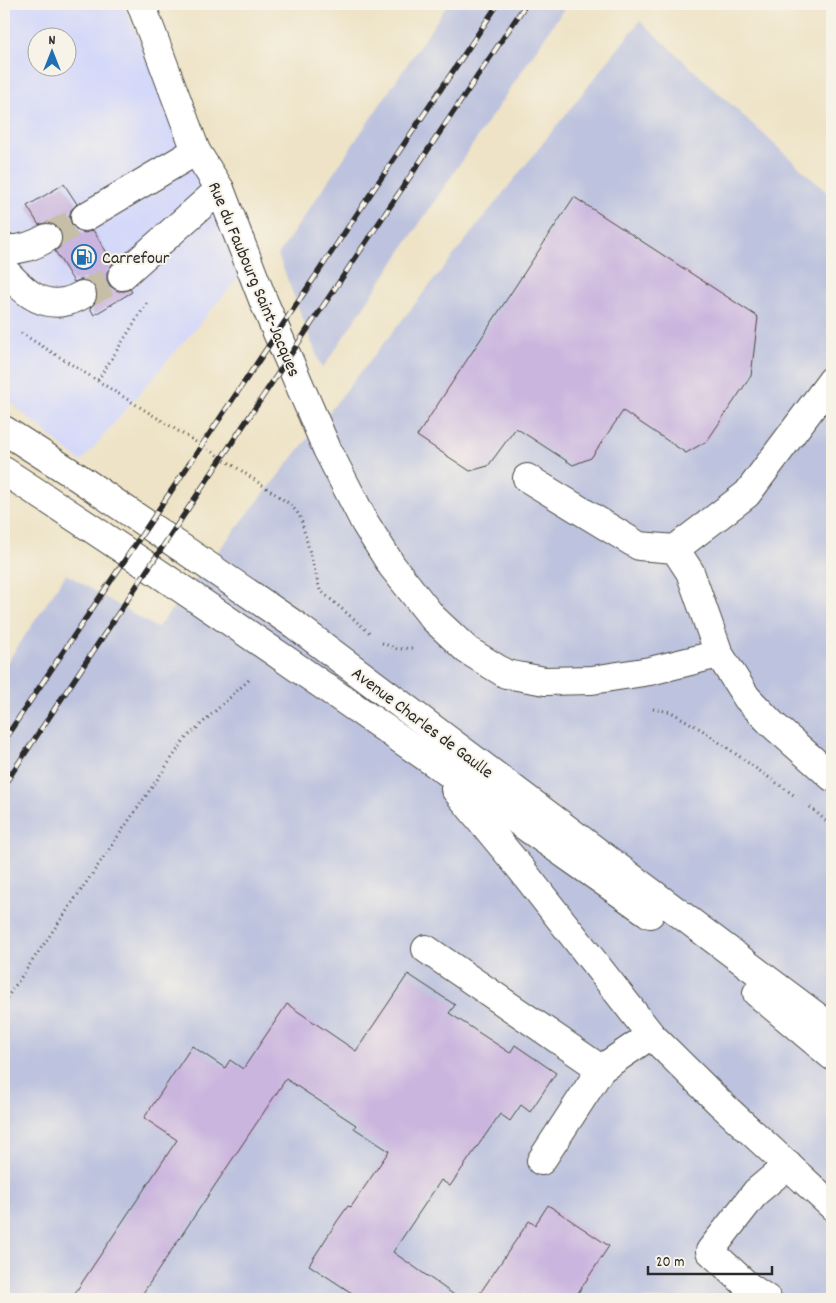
<svg xmlns="http://www.w3.org/2000/svg" width="836" height="1303" font-family="Dekko,sans-serif">
<style>
.built{fill:#d4d8f9;fill-rule:evenodd}
.industrial{fill:#bdc3de}
.building{fill:#cab5de}
.lines{fill:none;stroke-linecap:round;stroke-linejoin:round}
.minor-tunnel{stroke:#c7bea7;stroke-width:28;stroke-dasharray:28 14;stroke-linecap:butt}
.minor-casing{stroke:#484742;stroke-width:30}
.major-casing{stroke:#484742;stroke-width:30}
.path{stroke:#484742;stroke-width:3;stroke-dasharray:1 4;stroke-linecap:butt}
.minor{stroke:#fff;stroke-width:28}
.major{stroke:#fff;stroke-width:28}
.rail-casing{stroke:#2b2b2b;stroke-width:5.5}
.rail{stroke:#f7f3e8;stroke-width:4;stroke-dasharray:11;stroke-linecap:butt}
.labels{text-anchor:middle;stroke-width:4;stroke-linejoin:round;paint-order:stroke}
.poi-label{font-size:18px;fill:#2b2b2b;stroke:#f7f3e8;text-anchor:start}
.street-label{font-size:18px;fill:#2b2b2b;stroke:#f7f3e8}
</style>
<rect width="100%" height="100%" fill="#f7f3e8"/>
<filter id="ink" filterUnits="userSpaceOnUse"><feTurbulence type="fractalNoise" baseFrequency=".02" numOctaves="2"/><feDisplacementMap in="SourceGraphic" scale="10" xChannelSelector="R" yChannelSelector="G"/><feConvolveMatrix kernelMatrix="1 2 1 2 8 2 1 2 1" color-interpolation-filters="sRGB"/></filter>
<filter id="wash" filterUnits="userSpaceOnUse"><feTurbulence type="fractalNoise" baseFrequency=".0096" numOctaves="4" result="noise"/><feDisplacementMap in="SourceGraphic" scale="20" xChannelSelector="R" yChannelSelector="G"/><feGaussianBlur stdDeviation="1.12" result="paint"/><feColorMatrix in="noise" values="0 0 0 0 0 0 0 0 0 0 0 0 0 0 0 0 0 1.4 0 .05"/><feComposite in="paint" operator="in"/></filter>
<g filter="url(#wash)">
<rect width="100%" height="100%" fill="#eee3c6"/>
<path class="built" d="M4 4H123L246 269 81 462 4 397ZM38 38H68V68H38Z"/>
<g class="industrial">
<path d="M448 4H567L322 369 278 255Z"/>
<path d="M640 21 832 197V1299H4V667L66 574 157 628Z"/>
</g>
<g id="blocks">
<g class="building">
<path d="M64 184 77 204 71 210 69 217 72 225 78 231 85 233 93 230 113 263 107 272V280L110 286 118 291H125L130 289 132 292 94 315 90 308 95 303 98 296 95 287 90 282 83 279 74 282 55 251 61 246 63 239 60 230 55 224 48 222 39 225 27 206Z"/>
<path d="M574 197 758 317 751 376 707 441 686 453 623 411 591 458 573 465 516 428 488 466 470 471 417 436Z"/>
<path d="M408 974 455 1005 449 1013 510 1053 515 1045 556 1073 530 1112 521 1105 510 1121 500 1114 450 1186 441 1180 393 1252 460 1299H361L309 1265 338 1220 348 1206 351 1207 389 1151 354 1128 356 1125 286 1079 139 1299H71L177 1140 144 1118 192 1046 225 1068 230 1060 243 1069 287 1004 356 1051Z"/>
<path d="M548 1205 609 1246 574 1299H476L529 1221 535 1225Z"/>
</g>
</g>
</g>
<g filter="url(#ink)">
<use href="#blocks" fill-opacity="0" stroke="#484742" stroke-width="1"/>
<g class="lines">
<g class="minor-tunnel">
<path d="M47 238 85 217"/>
<path d="M82 295 122 276"/>
</g>
<defs>
<g id="minor">
<path d="M141 4 196 151 220 189 263 300 327 449 365 523 392 566 433 618 467 650 506 674 545 681 592 680 650 671 719 654 747 698 772 724 832 777"/>
<path d="M85 217 196 151"/>
<path d="M4 249C20 251 33 246 47 238"/>
<path d="M4 270C20 287 38 307 64 302 70 301 77 298 82 295"/>
<path d="M122 276 220 189"/>
<path d="M527 478 639 546 675 549 690 572 719 654"/>
<path d="M675 549 747 494 832 380"/>
<path d="M426 949 601 1069 651 1035"/>
<path d="M541 1161 601 1069"/>
<path d="M767 1299 749 1287 710 1251 756 1192 788 1165"/>
</g>
<g id="major">
<path d="M4 430 79 478 295 625 832 1028"/>
<path d="M4 471C223 613 436 764 650 914"/>
<path d="M455 789 521 869 651 1035 720 1103 832 1206"/>
<path d="M757 993 832 1056"/>
</g>
</defs>
<use href="#minor" class="minor-casing"/>
<use href="#major" class="major-casing"/>
<g class="path">
<path d="M4 179 7 184"/>
<path d="M21 333 236 467 291 505 300 516 320 590 372 635"/>
<path d="M98 380 147 303"/>
<path d="M382 643 397 649 412 648"/>
<path d="M653 709 671 712 702 730 795 796"/>
<path d="M810 807 832 826"/>
<path d="M4 1002 185 739 251 678"/>
</g>
<use href="#minor" class="minor"/>
<use href="#major" class="major"/>
<defs>
<g id="rail">
<path d="M4 740 498 4"/>
<path d="M4 785 315 318 526 4"/>
</g>
</defs>
<use href="#rail" class="rail-casing"/>
<use href="#rail" class="rail"/>
</g>
</g>
<defs>
<symbol id="fuel-ring" viewBox="-11 -11 22 22"><circle r="9.5" fill="#f7f3e8" stroke="#1f6fb2" stroke-width="1.5"/><path d="M-5.5-6h7V0h2V4h1.3V-2.5L3-4.5l.8-.8L6-3V5H2.5V1h-1V6h-7ZM-4.2-4.7v3.2H.2V-4.7Z" fill="#1f6fb2"/></symbol>
</defs>
<g fill-rule="evenodd">
<use href="#fuel-ring" x="70" y="243" width="28" height="28"/>
</g>
<g class="labels">
<g class="poi-label">
<text x="102" y="263">Carrefour</text>
</g>
<g class="street-label">
<text transform="translate(255 279) rotate(67)" y="6">Rue du Faubourg Saint-Jacques</text>
<text transform="translate(423 722) rotate(37)" y="6">Avenue Charles de Gaulle</text>
</g>
</g>
<rect width="836" height="1303" fill="none" stroke="#f7f3e8" stroke-width="20"/>
<g transform="translate(52 52)"><circle r="24" fill="#f7f3e8" stroke="#a5a39c"/>
<path d="M0-4L9 19L0 12L-9 19Z" fill="#1f6fb2"/>
<text y="-8" font-size="14" font-weight="bold" text-anchor="middle" fill="#2b2b2b">N</text>
</g>
<path d="M648 1266v8h124v-8" fill="none" stroke="#2b2b2b" stroke-width="2.5"/>
<text x="656" y="1266" font-size="15" fill="#2b2b2b" stroke="#f7f3e8" stroke-width="4" paint-order="stroke">20 m</text>
</svg>
